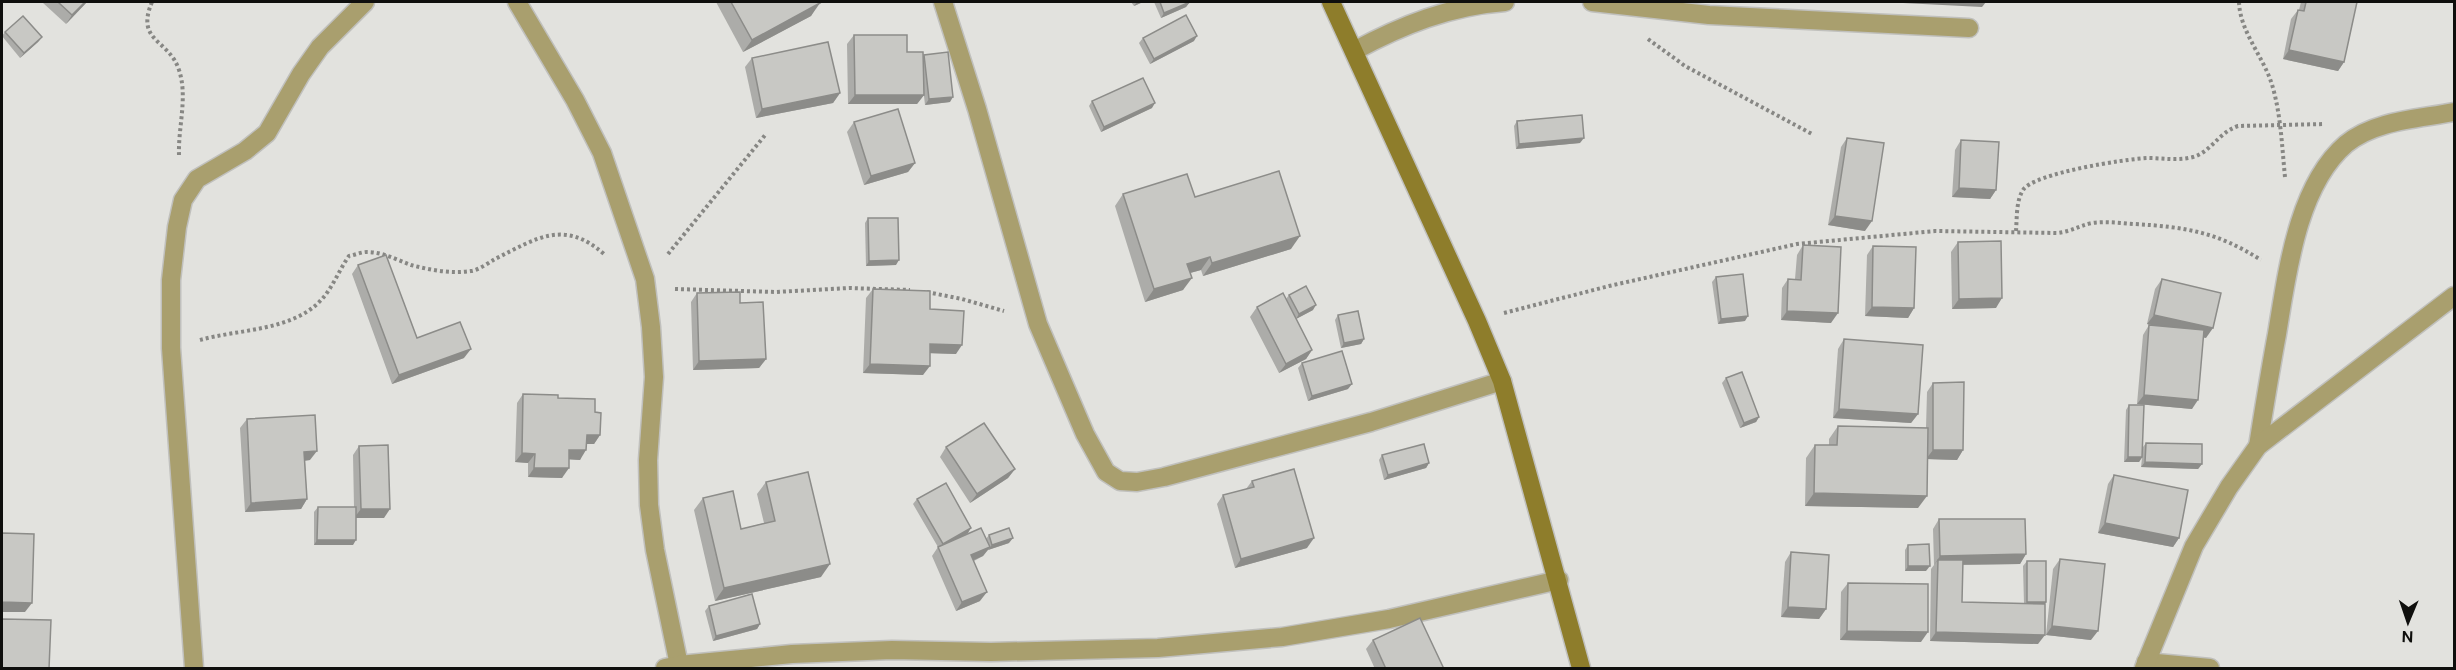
<svg xmlns="http://www.w3.org/2000/svg" width="2456" height="670" font-family="'DM Sans',sans-serif">
<style>
.lines{fill:none;stroke-linecap:round;stroke-linejoin:round}
.lane-casing{stroke:#c0c0bd;stroke-width:21}
.street-casing{stroke:#c0c0bd;stroke-width:21}
.secondary-casing{stroke:#c0c0bd;stroke-width:21}
.path{stroke:#878784;stroke-width:4;stroke-dasharray:3 3;stroke-linecap:butt}
.lane{stroke:#a99f6e;stroke-width:18}
.street{stroke:#a99f6e;stroke-width:18}
.secondary{stroke:#8e7d2b;stroke-width:18}
.wall{fill:#acaca9}
.shaded-wall{fill:#8c8c89}
.building{fill:#c8c8c4;stroke:#8c8c89;stroke-width:1.5}
</style>
<rect width="100%" height="100%" fill="#e2e2de"/>
<g class="lines">
<defs>
<path id="lane" d="M2146 662 2210 668"/>
<g id="street">
<path d="M517 2 575 100 602 153 645 279 651 327 654 377 648 460 649 505 655 550 679 665"/>
<path d="M943 2 977 109 1038 324 1085 434 1106 472 1120 481 1137 482 1164 477 1371 422 1502 381"/>
<path d="M1592 2 1709 15 1969 28"/>
<path d="M1354 51C1402 25 1450 6 1505 2"/>
<path d="M2258 446C2264 409 2270 371 2277 334 2287 274 2297 186 2346 144 2375 120 2419 119 2454 112"/>
<path d="M194 668 171 348V280L177 227 183 200 197 179 245 151 267 133 301 74 320 47 365 2"/>
<path d="M665 668 679 665 792 654 892 650 991 652 1158 648 1282 637 1389 619 1559 580"/>
<path d="M2144 668 2194 546 2229 487 2258 446 2454 296"/>
</g>
<path id="secondary" d="M1331 2 1477 321 1502 381 1581 668"/>
</defs>
<use href="#lane" class="lane-casing"/>
<use href="#street" class="street-casing"/>
<use href="#secondary" class="secondary-casing"/>
<g class="path">
<path d="M152 2C135 42 169 39 179 70 188 97 178 127 179 155"/>
<path d="M2239 2C2240 33 2265 58 2273 88 2281 117 2282 147 2285 177"/>
<path d="M1648 39 1685 66 1812 134"/>
<path d="M2016 231C2017 218 2016 201 2023 190 2034 173 2126 159 2147 158 2163 158 2178 161 2193 157 2211 152 2218 133 2238 126L2325 124"/>
<path d="M668 254 766 134"/>
<path d="M675 289 776 292 849 288 910 290"/>
<path d="M927 292 962 299 1004 311"/>
<path d="M1504 313 1609 286 1797 244 1935 231 2057 233C2073 231 2078 226 2092 223 2105 221 2120 223 2134 224 2186 227 2217 232 2261 260"/>
<path d="M200 340C239 329 294 331 322 299 333 287 339 270 349 256 355 255 361 252 367 252 383 252 397 260 411 265 430 270 451 274 471 271 479 270 488 263 495 259 537 238 564 219 604 254"/>
</g>
<use href="#lane" class="lane"/>
<use href="#street" class="street"/>
<use href="#secondary" class="secondary"/>
</g>
<g class="wall">
<path d="M42 2H87L66 24Z"/>
<path d="M716 2H819L811 16 743 52Z"/>
<path d="M1131 2H1143L1134 6Z"/>
<path d="M1154 2H1189L1186 7 1161 18Z"/>
<path d="M2301 2H2357L2344 62 2338 71 2283 59 2291 19 2298 10H2299Z"/>
<path d="M5 32 42 37 38 42 20 58 2 36Z"/>
<path d="M854 35 923 57 924 55 950 102 925 105 923 87 924 95 917 104H848L847 44Z"/>
<path d="M1143 38 1194 41 1150 64 1139 43Z"/>
<path d="M752 58 840 93 833 103 756 118 745 67Z"/>
<path d="M1092 101 1152 108 1101 132 1089 106Z"/>
<path d="M1517 121 1580 143 1516 149 1514 126Z"/>
<path d="M854 122 915 163 908 172 864 185 847 132Z"/>
<path d="M1847 138 1865 231 1828 225 1841 147Z"/>
<path d="M1961 140 1996 190 1990 199 1952 197 1955 150Z"/>
<path d="M1123 194 1195 197 1291 249 1203 276 1201 270 1190 273 1183 290 1145 302 1115 206Z"/>
<path d="M868 218 896 265 866 266 865 223Z"/>
<path d="M1958 242 1996 308 1952 309 1951 252Z"/>
<path d="M1803 245 1831 323 1781 320 1782 288 1788 279H1795L1797 255Z"/>
<path d="M1873 246 1914 308 1908 318 1865 316 1867 255Z"/>
<path d="M358 265 417 338 464 358 392 384 352 274Z"/>
<path d="M1716 277 1745 321 1718 324 1712 282Z"/>
<path d="M2162 279 2206 338 2203 337 2192 409 2137 404 2143 335 2149 325 2156 326 2147 324 2155 289Z"/>
<path d="M873 289 930 309 956 354 930 353 923 375 863 373 866 298Z"/>
<path d="M697 293 740 303 766 359 759 368 693 370 691 302Z"/>
<path d="M1289 295 1313 310 1296 319 1312 350 1306 359 1279 373 1250 317 1257 307 1286 299Z"/>
<path d="M1338 315 1364 339 1361 344 1341 348 1335 320Z"/>
<path d="M1844 339 1918 414 1911 423 1833 418 1838 349Z"/>
<path d="M1302 363 1348 389 1308 401 1298 368Z"/>
<path d="M1726 378 1759 417 1756 422 1740 428 1722 383Z"/>
<path d="M1933 383 1963 450 1957 460 1928 459 1918 508 1805 506 1806 458 1815 445H1829V439L1838 426 1926 428 1927 392Z"/>
<path d="M523 394 558 398 595 412 600 435 594 444H586L580 460 569 459 562 478 528 477V463L515 462 517 403Z"/>
<path d="M2129 405 2143 447 2146 443 2202 464 2198 469 2141 467 2142 458 2139 462H2124L2126 410Z"/>
<path d="M247 419 310 460 305 461 307 499 301 509 245 512 240 428Z"/>
<path d="M359 446 384 518H356L353 545H314V512L318 507H354L353 455Z"/>
<path d="M946 447 1015 469 1008 478 970 503 940 457Z"/>
<path d="M1382 455 1429 463 1426 468 1384 480 1379 460Z"/>
<path d="M2114 475 2179 538 2173 547 2098 533 2108 484Z"/>
<path d="M1252 481 1307 548 1235 568 1217 504 1223 495 1246 489Z"/>
<path d="M766 482 821 577 715 601 694 510 703 498 741 529 764 523 757 494Z"/>
<path d="M917 499 968 533 960 537 986 539 989 535 1009 543 988 550 983 556 974 561 980 601 956 611 932 556 938 547 913 504Z"/>
<path d="M1939 519 2026 554 2020 564 1963 565 1962 602 2024 604 2023 566 2027 561 2046 602 2045 604 2038 644 1930 641 1931 569 1934 565 1933 529Z"/>
<path d="M1908 545 1926 571H1905V550Z"/>
<path d="M1791 552 1826 609 1819 619 1781 617 1785 562Z"/>
<path d="M2060 559 2091 640 2046 635 2053 569Z"/>
<path d="M1848 583 1921 642 1840 640 1841 592Z"/>
<path d="M709 606 760 624 757 629 713 641 705 611Z"/>
<path d="M1373 640 1444 669H1375L1366 649Z"/>
</g>
<g class="shaded-wall">
<path d="M85 2H87L66 24 72 15Z"/>
<path d="M1137 2H1143L1134 6Z"/>
<path d="M1190 2 1186 7 1161 18 1164 13Z"/>
<path d="M1904 2H1986L1982 7 1903 3Z"/>
<path d="M820 3 811 16 743 52 752 40Z"/>
<path d="M1197 36 1194 41 1150 64 1154 59Z"/>
<path d="M42 37 38 42 20 58 24 53Z"/>
<path d="M2289 50 2344 62 2338 71 2283 59Z"/>
<path d="M840 93 833 103 756 118 762 109Z"/>
<path d="M855 95H924L917 104H848Z"/>
<path d="M953 97 950 102 925 105 929 99Z"/>
<path d="M1155 103 1152 108 1101 132 1104 127Z"/>
<path d="M1584 138 1580 143 1516 149 1519 144Z"/>
<path d="M915 163 908 172 864 185 871 176Z"/>
<path d="M1959 188 1996 190 1990 199 1952 197Z"/>
<path d="M1835 216 1872 221 1865 231 1828 225Z"/>
<path d="M1300 236 1291 249 1203 276 1212 263Z"/>
<path d="M1210 257 1201 270 1179 276 1187 264Z"/>
<path d="M899 260 896 265 866 266 869 261Z"/>
<path d="M1192 278 1183 290 1145 302 1154 289Z"/>
<path d="M2002 298 1996 308 1952 309 1959 299Z"/>
<path d="M1316 305 1313 310 1296 319 1299 314Z"/>
<path d="M1872 307 1914 308 1908 318 1865 316Z"/>
<path d="M1787 311 1838 313 1831 323 1781 320Z"/>
<path d="M2154 315 2213 328 2206 338 2147 324Z"/>
<path d="M1748 316 1745 321 1718 324 1721 319Z"/>
<path d="M1364 339 1361 344 1341 348 1344 343Z"/>
<path d="M930 344 962 345 956 354 924 353Z"/>
<path d="M471 349 464 358 392 384 399 375Z"/>
<path d="M1312 350 1306 359 1279 373 1286 364Z"/>
<path d="M766 359 759 368 693 370 699 361Z"/>
<path d="M870 364 930 366 923 375 863 373Z"/>
<path d="M1352 384 1348 389 1308 401 1312 396Z"/>
<path d="M2144 395 2198 400 2192 409 2137 404Z"/>
<path d="M1839 409 1918 414 1911 423 1833 418Z"/>
<path d="M1759 417 1756 422 1740 428 1744 423Z"/>
<path d="M587 435H600L594 444H580Z"/>
<path d="M569 450H586L580 460 562 459Z"/>
<path d="M1933 450H1963L1957 460 1926 459Z"/>
<path d="M317 451 310 460 298 461 304 452Z"/>
<path d="M522 453 535 454 528 463 515 462Z"/>
<path d="M2128 457H2142L2139 462H2124Z"/>
<path d="M2145 462 2202 464 2198 469 2141 467Z"/>
<path d="M1429 463 1426 468 1384 480 1388 475Z"/>
<path d="M534 468H569L562 478 528 477Z"/>
<path d="M1015 469 1008 478 970 503 977 494Z"/>
<path d="M1814 493 1927 496 1918 508 1805 506Z"/>
<path d="M307 499 301 509 245 512 251 503Z"/>
<path d="M361 509H390L384 518H354Z"/>
<path d="M2105 523 2179 538 2173 547 2098 533Z"/>
<path d="M971 528 968 533 940 549 943 544Z"/>
<path d="M1013 538 1009 543 988 550 992 545Z"/>
<path d="M1314 538 1307 548 1235 568 1241 559Z"/>
<path d="M317 540H356L353 545H314Z"/>
<path d="M990 547 983 556 965 564 971 555Z"/>
<path d="M2026 554 2020 564 1938 565V560L1934 565 1940 556Z"/>
<path d="M830 564 821 577 715 601 724 588Z"/>
<path d="M1908 566H1930L1926 571H1905Z"/>
<path d="M987 592 980 601 956 611 962 602Z"/>
<path d="M2 602 32 603 25 612H2Z"/>
<path d="M2027 602H2046L2043 607H2024Z"/>
<path d="M1788 607 1826 609 1819 619 1781 617Z"/>
<path d="M760 624 757 629 713 641 716 636Z"/>
<path d="M2052 626 2098 631 2091 640 2046 635Z"/>
<path d="M1847 631 1928 632 1921 642 1840 640Z"/>
<path d="M1936 632 2045 635 2038 644 1930 641Z"/>
</g>
<g class="building">
<path d="M58 2H85L72 15Z"/>
<path d="M731 2H819L820 3 752 40Z"/>
<path d="M1160 2H1190L1164 13Z"/>
<path d="M2306 2H2357L2344 62 2289 50 2298 10 2304 11Z"/>
<path d="M1186 15 1197 36 1154 59 1143 38Z"/>
<path d="M23 16 42 37 24 53 5 32Z"/>
<path d="M854 35H907V52H923L924 95H855Z"/>
<path d="M828 42 840 93 762 109 752 58Z"/>
<path d="M948 52 953 97 929 99 924 55Z"/>
<path d="M1143 78 1155 103 1104 127 1092 101Z"/>
<path d="M898 109 915 163 871 176 854 122Z"/>
<path d="M1582 115 1584 138 1519 144 1517 121Z"/>
<path d="M1847 138 1884 143 1872 221 1835 216Z"/>
<path d="M1961 140 1999 142 1996 190 1959 188Z"/>
<path d="M1279 171 1300 236 1212 263 1210 257 1187 264 1192 278 1154 289 1123 194 1187 174 1195 197Z"/>
<path d="M868 218H898L899 260 869 261Z"/>
<path d="M2001 241 2002 298 1959 299 1958 242Z"/>
<path d="M1803 245 1841 247 1838 313 1787 311 1788 279 1801 280Z"/>
<path d="M1873 246 1916 247 1914 308 1872 307Z"/>
<path d="M386 255 417 338 460 322 471 349 399 375 358 265Z"/>
<path d="M1743 274 1748 316 1721 319 1716 277Z"/>
<path d="M2162 279 2221 293 2213 328 2154 315Z"/>
<path d="M1306 286 1316 305 1299 314 1289 295Z"/>
<path d="M873 289 930 291V309L964 311 962 345 930 344V366L870 364Z"/>
<path d="M740 292V303L763 302 766 359 699 361 697 293Z"/>
<path d="M1283 293 1312 350 1286 364 1257 307Z"/>
<path d="M1358 311 1364 339 1344 343 1338 315Z"/>
<path d="M2149 325 2204 330 2198 400 2144 395Z"/>
<path d="M1844 339 1923 345 1918 414 1839 409Z"/>
<path d="M1342 351 1352 384 1312 396 1302 363Z"/>
<path d="M1742 372 1759 417 1744 423 1726 378Z"/>
<path d="M1964 382 1963 450H1933V383Z"/>
<path d="M523 394 558 395V398L595 399V412L601 413 600 435H587L586 450H569V468H534L535 454 522 453Z"/>
<path d="M2129 405H2144L2142 457H2128Z"/>
<path d="M315 415 317 451 304 452 307 499 251 503 247 419Z"/>
<path d="M984 423 1015 469 977 494 946 447Z"/>
<path d="M1838 426 1928 428 1927 496 1814 493 1815 445H1837Z"/>
<path d="M2146 443 2202 444V464L2145 462Z"/>
<path d="M1424 444 1429 463 1388 475 1382 455Z"/>
<path d="M388 445 390 509H361L359 446Z"/>
<path d="M1294 469 1314 538 1241 559 1223 495 1254 487 1252 481Z"/>
<path d="M808 472 830 564 724 588 703 498 733 491 741 529 775 521 766 482Z"/>
<path d="M2114 475 2188 490 2179 538 2105 523Z"/>
<path d="M946 483 971 528 943 544 917 499Z"/>
<path d="M318 507H356V540H317Z"/>
<path d="M1939 519H2025L2026 554 1940 556Z"/>
<path d="M981 528 990 547 971 555 987 592 962 602 938 547Z"/>
<path d="M1009 528 1013 538 992 545 989 535Z"/>
<path d="M2 533 34 534 32 603 2 602Z"/>
<path d="M1929 544 1930 566H1908V545Z"/>
<path d="M1791 552 1829 555 1826 609 1788 607Z"/>
<path d="M2060 559 2105 564 2098 631 2052 626Z"/>
<path d="M1938 560H1963L1962 602 2045 604V635L1936 632Z"/>
<rect x="2027" y="561" width="19" height="41"/>
<path d="M1848 583 1928 584V632L1847 631Z"/>
<path d="M752 594 760 624 716 636 709 606Z"/>
<path d="M1420 618 1444 669H1386L1373 640Z"/>
<path d="M2 619 51 620 49 669H2Z"/>
</g>
<rect width="2456" height="670" fill="none" stroke="#0f0f0d" stroke-width="6"/>
<g transform="translate(2408 622) rotate(182)" stroke="#e2e2de" stroke-width="4.5" paint-order="stroke">
<path d="M0-4.5L10 22L0 15L-10 22Z" fill="#0f0f0d"/>
<text y="-9" font-size="16" font-weight="bold" text-anchor="middle" fill="#0f0f0d">N</text>
</g>
</svg>
